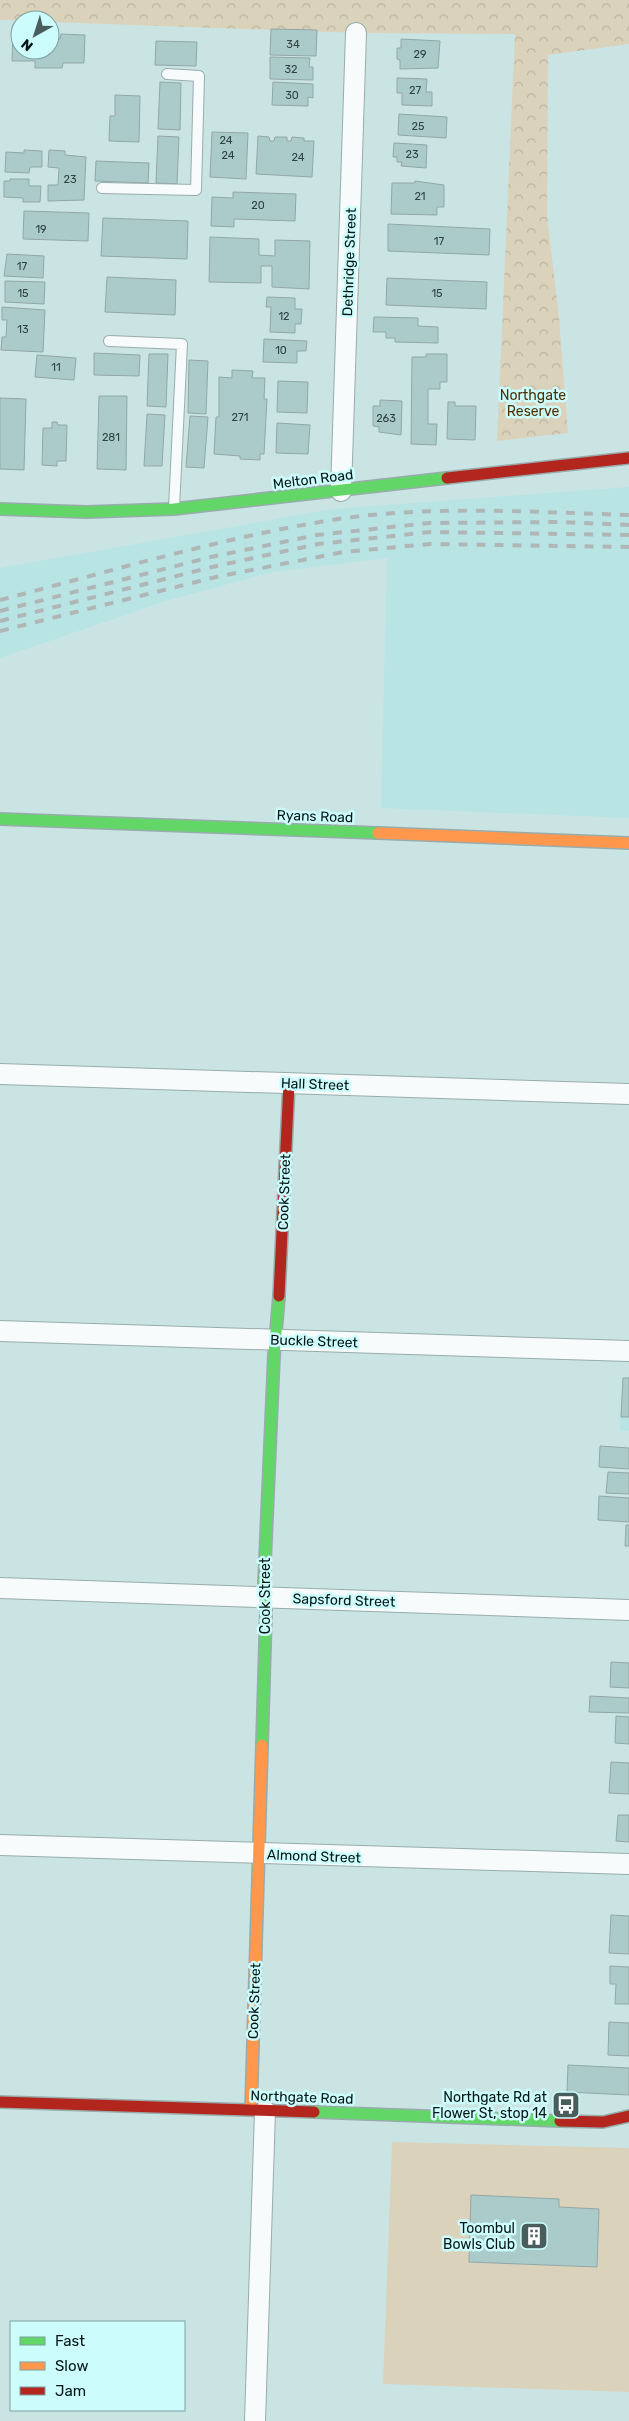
<svg xmlns="http://www.w3.org/2000/svg" width="629" height="2421" font-family="Rubik,sans-serif">
<style>
.built{fill:#b8e4e4}
.park{fill:url(#park-crowns)}
.pitch{fill:#dbd2bb}
.building{fill:#abcaca;stroke:#92a7a7}
.lines{fill:none;stroke-linecap:round;stroke-linejoin:round}
.lane-casing{stroke:#98acac;stroke-width:12}
.street-casing{stroke:#98acac;stroke-width:22}
.fast-casing{stroke:#98acac;stroke-width:14}
.slow-casing{stroke:#98acac;stroke-width:14}
.jam-casing{stroke:#98acac;stroke-width:14}
.lane{stroke:#f7fbfb;stroke-width:10}
.street{stroke:#f7fbfb;stroke-width:20}
.fast{stroke:#63d668;stroke-width:11}
.slow{stroke:#ff974d;stroke-width:11}
.jam{stroke:#b3261e;stroke-width:11}
.rail{stroke:#b0b6b6;stroke-width:4;stroke-dasharray:9 9;stroke-linecap:butt}
.labels{text-anchor:middle;stroke-width:5;stroke-linejoin:round;paint-order:stroke}
.number-label{font-size:11px;fill:#2e4242}
.street-label{font-size:14px;fill:#041515;stroke:#ccfdfc}
.park-label{font-size:14px;fill:#502f00;stroke:#ccfdfc}
.poi-label{font-size:14px;fill:#041515;stroke:#ccfdfc;text-anchor:end}
</style>
<defs>
<pattern id="park-crowns" width="20" height="18" patternUnits="userSpaceOnUse" patternTransform="scale(1.25)"><rect width="20" height="18" fill="#dbd2bb"/><path d="M2 6a3 3 0 1 1 6 0M12 15a3 3 0 1 1 6 0" fill="none" stroke="#bab3a0"/></pattern>
</defs>
<rect width="100%" height="100%" fill="#cae4e4"/>
<g class="built">
<path d="M629 487V818L381 808 387 558 272 572 166 601 0 658V568L333 509Z"/>
<path d="M622 1377H629V1431H620Z"/>
</g>
<path class="park" d="M0 0H629V44L548 55 547 215 559 317 568 433 497 441 515 34 356 33 50 22V20H0Z"/>
<path class="pitch" d="M392 2142 629 2148V2392L383 2384Z"/>
<g class="building">
<path d="M271 29 317 30 316 56 270 55Z"/>
<path d="M13 32H20V50H50V38L60 39 61 34 85 35 84 63H63L62 68H35V61H12Z"/>
<path d="M401 39 440 41 438 68 400 69V60L397 59V48H401Z"/>
<path d="M156 41 197 42 196 66 155 65Z"/>
<path d="M270 57 310 58 309 67H313V80L270 79Z"/>
<path d="M397 78 427 79 426 92H432V106L402 105V93H397Z"/>
<path d="M160 82 181 83 180 130 158 129Z"/>
<path d="M273 82 313 84V98L308 97V106L272 105Z"/>
<path d="M115 95 140 96 139 142 109 141 110 116H115Z"/>
<path d="M399 114 447 117 446 138 398 135Z"/>
<path d="M212 132 248 133 246 179 210 177Z"/>
<path d="M158 136 179 137 177 184 156 183Z"/>
<path d="M258 136 269 137 270 141H274L275 137H287V141H291L292 137 304 138V141H314L312 177 256 174Z"/>
<path d="M394 143 427 145 426 168 401 166 402 162H397V157H393Z"/>
<path d="M24 150 42 151V167H30L29 173 5 172 6 152 24 153Z"/>
<path d="M49 150 65 151V155L86 157 84 200 48 201V185H58L59 168 48 167Z"/>
<path d="M96 161 149 163 148 183 95 181Z"/>
<path d="M10 179H29V186H41L40 202H23V198L4 197V181H10Z"/>
<path d="M415 181 444 185V207H437V215L391 214 392 183H415Z"/>
<path d="M233 192 296 194 295 221 234 219V227L211 226 212 197 233 198Z"/>
<path d="M24 211 89 213 88 241 23 239Z"/>
<path d="M103 218 188 221 187 259 101 256Z"/>
<path d="M388 224 490 229 489 255 388 251Z"/>
<path d="M210 237 259 239V255L275 256V240L310 241 309 289 272 287V266H261V283L209 282Z"/>
<path d="M7 254 44 256 43 278 4 276Z"/>
<path d="M107 277 176 280 175 315 105 312Z"/>
<path d="M387 278 487 282 486 309 386 305Z"/>
<path d="M5 281 45 282 44 304 5 302Z"/>
<path d="M267 297 295 298V309H302L301 324H295V333L270 332 271 307H266Z"/>
<path d="M2 307 45 310 43 352 1 350 2 337H6L7 320H2Z"/>
<path d="M374 317 418 318V326L438 327V343L395 342V338H386V332H373Z"/>
<path d="M264 339 307 341 306 351H297V363L263 362Z"/>
<path d="M94 353 140 355 139 376 94 375Z"/>
<path d="M149 354H168L166 407 147 406Z"/>
<path d="M426 354H447V382H440V389H428V424H437L436 445 411 444 412 357H426Z"/>
<path d="M37 355 76 358 74 380 35 377Z"/>
<path d="M189 360 208 361 206 414 188 413Z"/>
<path d="M232 370 253 371 252 378H265L264 399H267L264 454H260V460L240 459V456L214 454 216 417H219V377L232 378Z"/>
<path d="M278 381 308 382 307 413 277 412Z"/>
<path d="M99 396H127L126 470 97 469Z"/>
<path d="M0 398 26 399 24 470 0 469Z"/>
<path d="M380 400 402 401 401 435 379 432V427L373 426V406H380Z"/>
<path d="M448 402H455V406H476L475 440 447 439Z"/>
<path d="M147 414 165 415 162 466H144Z"/>
<path d="M190 416 208 417 204 468 186 467Z"/>
<path d="M52 422H57L58 425H67L66 461H57V466L42 465 43 428H52Z"/>
<path d="M277 423 310 425 308 454 276 453Z"/>
<path d="M623 1378H629V1417H621Z"/>
<path d="M600 1446 629 1448V1469L599 1467Z"/>
<path d="M608 1472 629 1473V1494L606 1493Z"/>
<path d="M599 1496 629 1498V1522L598 1520Z"/>
<path d="M626 1525H629V1546H625Z"/>
<path d="M611 1662 629 1663V1688L610 1687Z"/>
<path d="M590 1696 629 1698V1713L589 1712Z"/>
<path d="M616 1716 629 1717V1744L615 1743Z"/>
<path d="M611 1762 629 1763V1794L609 1793Z"/>
<path d="M618 1815H629V1842L616 1841Z"/>
<path d="M611 1915 629 1916V1954L609 1953Z"/>
<path d="M610 1966 629 1967V2004H615L616 1984H610Z"/>
<path d="M609 2022 629 2023V2056L608 2055Z"/>
<path d="M568 2065 629 2068V2095L567 2092Z"/>
<path d="M471 2195 559 2199V2207L599 2209 597 2267 469 2262Z"/>
</g>
<g class="lines">
<defs>
<g id="lane">
<path d="M102 188 196 190 199 76 167 74"/>
<path d="M109 341 182 344 174 508"/>
</g>
<g id="street">
<path d="M341 491 356 33"/>
<path d="M0 1074 629 1094"/>
<path d="M0 1331 629 1351"/>
<path d="M0 1588 629 1610"/>
<path d="M0 1845 629 1864"/>
<path d="M255 2421 265 2111"/>
</g>
<g id="fast">
<path d="M0 509 86 512 174 509 447 478"/>
<path d="M0 819 378 833"/>
<path d="M262 1745 266 1611 264 1584 274 1355 279 1296"/>
<path d="M314 2112 560 2121"/>
</g>
<g id="slow">
<path d="M378 833 629 843"/>
<path d="M251 2110 262 1745"/>
</g>
<g id="jam">
<path d="M447 478 629 458"/>
<path d="M279 1296 289 1083"/>
<path d="M0 2102 314 2112"/>
<path d="M560 2121 603 2122 629 2116"/>
</g>
</defs>
<use href="#lane" class="lane-casing"/>
<use href="#street" class="street-casing"/>
<use href="#fast" class="fast-casing"/>
<use href="#slow" class="slow-casing"/>
<use href="#jam" class="jam-casing"/>
<use href="#lane" class="lane"/>
<use href="#street" class="street"/>
<use href="#fast" class="fast"/>
<use href="#slow" class="slow"/>
<use href="#jam" class="jam"/>
<g class="rail">
<path d="M0 600C104 573 214 540 320 522 421 504 527 512 629 515"/>
<path d="M0 611 211 557 317 535 429 523 560 522 629 525"/>
<path d="M0 621 212 567 318 544 430 532 629 535"/>
<path d="M0 631 216 577 343 552 430 544 629 547"/>
</g>
</g>
<defs>
<symbol id="bus-square" viewBox="-11 -11 22 22"><rect x="-9" y="-9" width="18" height="18" rx="4" fill="#495d5d" stroke="#ccfdfc"/><path d="M-5-6H5V4H4V6H2V4H-2V6H-4V4H-5ZM-3.5-4V0h7V-4ZM-3.5 1.2v1.5H-2V1.2ZM2 1.2v1.5H3.5V1.2Z" fill="#fff"/></symbol>
<symbol id="building-square" viewBox="-11 -11 22 22"><rect x="-9" y="-9" width="18" height="18" rx="4" fill="#495d5d" stroke="#ccfdfc"/><path d="M-4-6H4V6H1V3H-1V6H-4ZM-2.5-4.3h1.7v1.8h-1.7ZM.8-4.3h1.7v1.8H.8ZM-2.5-1h1.7V.8h-1.7ZM.8-1h1.7V.8H.8Z" fill="#fff"/></symbol>
</defs>
<g fill-rule="evenodd">
<use href="#bus-square" x="550" y="2089" width="32" height="32"/>
<use href="#building-square" x="518" y="2220" width="32" height="32"/>
</g>
<g class="labels">
<g class="number-label">
<text x="293" y="48">34</text>
<text x="420" y="58">29</text>
<text x="291" y="73">32</text>
<text x="415" y="94">27</text>
<text x="292" y="99">30</text>
<text x="418" y="130">25</text>
<text x="226" y="144">24</text>
<text x="412" y="158">23</text>
<text x="228" y="159">24</text>
<text x="298" y="161">24</text>
<text x="70" y="183">23</text>
<text x="420" y="200">21</text>
<text x="258" y="209">20</text>
<text x="41" y="233">19</text>
<text x="439" y="245">17</text>
<text x="22" y="270">17</text>
<text x="23" y="297">15</text>
<text x="437" y="297">15</text>
<text x="284" y="320">12</text>
<text x="23" y="333">13</text>
<text x="281" y="354">10</text>
<text x="56" y="371">11</text>
<text x="240" y="421">271</text>
<text x="386" y="422">263</text>
<text x="111" y="441">281</text>
</g>
<g class="street-label">
<text transform="translate(349 262) rotate(-88)" y="5">Dethridge Street</text>
<text transform="translate(313 479) rotate(-7)" y="5">Melton Road</text>
<text transform="translate(315 816) rotate(2)" y="5">Ryans Road</text>
<text transform="translate(315 1084) rotate(2)" y="5">Hall Street</text>
<text transform="translate(284 1192) rotate(-88)" y="5">Cook Street</text>
<text transform="translate(314 1341) rotate(2)" y="5">Buckle Street</text>
<text transform="translate(265 1596) rotate(-90)" y="5">Cook Street</text>
<text transform="translate(344 1600) rotate(2)" y="5">Sapsford Street</text>
<text transform="translate(314 1856) rotate(2)" y="5">Almond Street</text>
<text transform="translate(254 2001) rotate(-88)" y="5">Cook Street</text>
<text transform="translate(302 2097) rotate(2)" y="5">Northgate Road</text>
</g>
<g class="park-label">
<text x="533" y="400">Northgate<tspan x="533" dy="16">Reserve</tspan></text>
</g>
<g class="poi-label">
<text x="547" y="2102">Northgate Rd at<tspan x="547" dy="16">Flower St, stop 14</tspan></text>
<text x="515" y="2233">Toombul<tspan x="515" dy="16">Bowls Club</tspan></text>
</g>
</g>
<rect x="10" y="2321" width="175" height="90" fill="#ccfdfc" stroke="#7ca0a0"/>
<rect x="20" y="2337" width="25" height="8" fill="#63d668" stroke="#7ca0a0"/>
<text x="55" y="2346" font-size="15" fill="#041515">Fast</text>
<rect x="20" y="2362" width="25" height="8" fill="#ff974d" stroke="#7ca0a0"/>
<text x="55" y="2371" font-size="15" fill="#041515">Slow</text>
<rect x="20" y="2387" width="25" height="8" fill="#b3261e" stroke="#7ca0a0"/>
<text x="55" y="2396" font-size="15" fill="#041515">Jam</text>
<g transform="translate(35 35) rotate(219)"><circle r="24" fill="#ccfdfc" stroke="#7ca0a0"/>
<path d="M0-4L9 19L0 12L-9 19Z" fill="#495d5d"/>
<text y="-8" font-size="14" font-weight="bold" text-anchor="middle" fill="#041515">N</text>
</g>
</svg>
